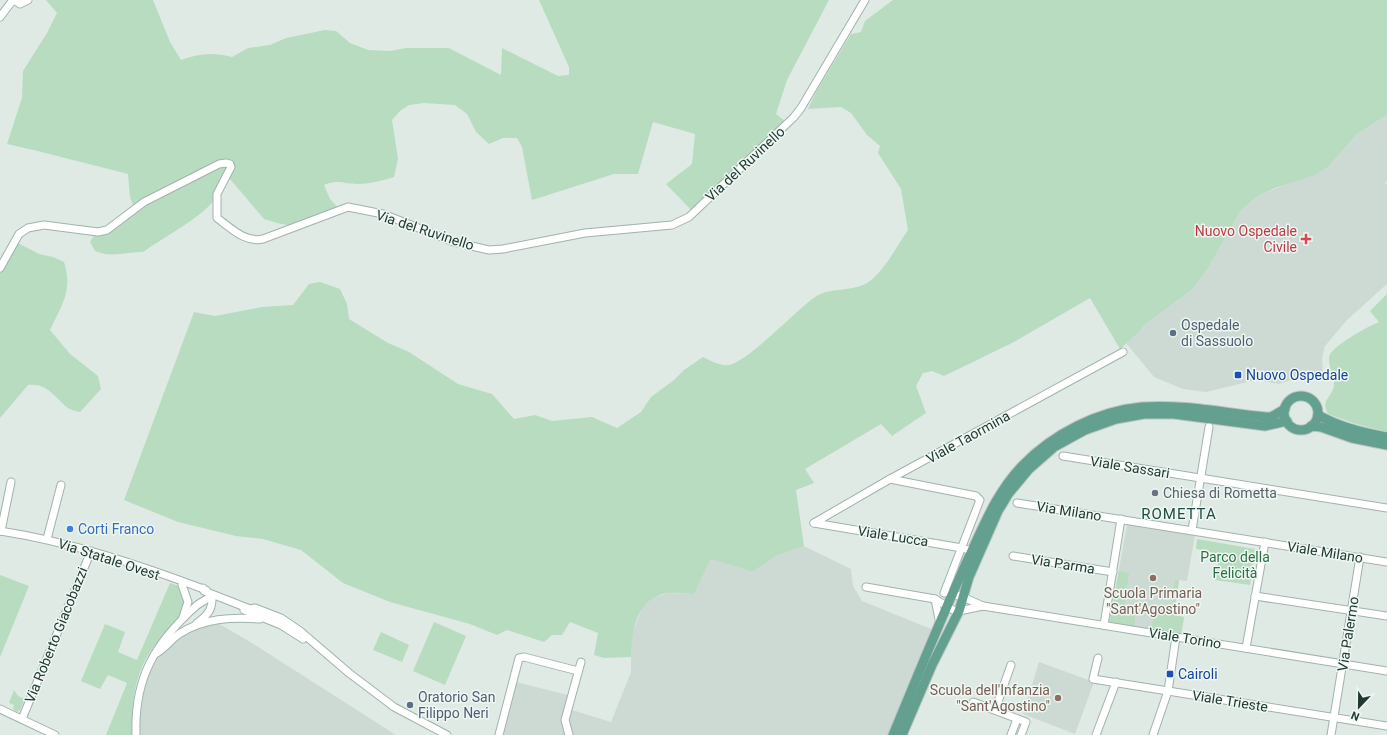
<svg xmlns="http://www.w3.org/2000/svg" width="1387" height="735" font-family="Roboto,sans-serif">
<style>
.built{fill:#cddad4}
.green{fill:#b7dcc0}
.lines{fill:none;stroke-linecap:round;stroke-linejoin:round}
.minor-casing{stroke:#a2b2ac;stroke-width:9}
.major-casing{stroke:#bcc4c2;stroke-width:11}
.minor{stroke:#fff;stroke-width:7}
.major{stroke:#63a08f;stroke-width:9}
.health-dot{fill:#e0444e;stroke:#eff7f3;stroke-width:1.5}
.service-dot{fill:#5c6f8a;stroke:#eff7f3;stroke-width:1.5}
.transit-dot{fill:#1a4fb4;stroke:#eff7f3;stroke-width:1.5}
.worship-dot{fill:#6b7280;stroke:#eff7f3;stroke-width:1.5}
.shop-dot{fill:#3f7fe0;stroke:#eff7f3;stroke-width:1.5}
.education-dot{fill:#8d6e63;stroke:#eff7f3;stroke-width:1.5}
.labels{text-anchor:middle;stroke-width:3;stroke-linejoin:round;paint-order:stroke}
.street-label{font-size:14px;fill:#203a33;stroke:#eff7f3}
.health-label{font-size:14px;fill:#be3a42;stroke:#eff7f3;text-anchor:end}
.service-label{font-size:14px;fill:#4e5e75;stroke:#eff7f3;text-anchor:start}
.transit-label{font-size:14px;fill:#164399;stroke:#eff7f3;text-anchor:start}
.worship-label{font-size:14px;fill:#5b616d;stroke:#eff7f3;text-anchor:start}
.shop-label{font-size:14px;fill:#366cbe;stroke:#eff7f3;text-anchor:start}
.park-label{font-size:14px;fill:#2a7144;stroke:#eff7f3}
.education-label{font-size:14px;fill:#785e54;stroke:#eff7f3}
.neighbourhood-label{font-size:15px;letter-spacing:1px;fill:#1c4c3f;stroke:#eff7f3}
</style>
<rect width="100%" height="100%" fill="#dfeae5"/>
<g class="built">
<path d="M1387 115V181L1385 183 1387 185V284L1347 320 1325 346 1322 358 1323 374 1318 371 1279 384 1256 380 1206 392 1183 389 1154 377 1126 343 1141 330 1143 326 1193 289 1208 268 1241 210 1258 196 1329 166 1357 134Z"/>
<path d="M1127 525 1195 535 1187 581 1179 580 1174 615 1184 617 1181 635 1109 623Z"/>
<path d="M804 546 851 569 853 586 862 601 941 633 896 735H499L512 681 572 696 569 709 611 722 631 672V637L642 608 652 598 669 593 694 594 711 559 752 572 778 555Z"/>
<path d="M204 615 252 643 396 735H138L136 712 151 662 183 630Z"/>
<path d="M1039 662 1094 682 1075 734 1023 714Z"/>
</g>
<g class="green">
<path d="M46 0H153L170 42 181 60C199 53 214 52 232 57L248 48 270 45 286 38 325 30 336 31 350 43 368 50 390 51 406 48H449L501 75 502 48 558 76 569 75V67L539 0H829L787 80 776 114 790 125 695 214 666 184 692 164 695 134 653 122 638 174H614L532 200 522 147 517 138H503L489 144 476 132 467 114 455 105 424 103 409 105 400 111 392 120 398 159 394 177C381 181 370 184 357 184 343 184 338 179 324 185L330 199 342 212 297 227 277 223 264 219 230 179C220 187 217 199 207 208 188 225 164 237 143 252 126 252 111 258 95 251L90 242 95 234 111 227 134 208 130 197 128 174C88 164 48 153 7 144L22 98 23 71 47 33 57 13Z"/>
<path d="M893 0H1387V115L1357 134 1329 166 1315 175 1275 188 1258 196 1241 210 1208 268 1193 289 1143 326 1141 330 1120 349 1090 298 1014 342 944 376 932 371 923 373 916 386 926 413 892 436 881 424 805 469 814 483 796 490 804 546 778 555 752 572 711 559 694 594C686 594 677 592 669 593 636 597 632 630 631 657L604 658 594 655 598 633 570 622 562 635H552L544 642 507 630 497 635 470 624 390 602 343 583 301 550 263 539 236 536 178 522 124 500 194 312 215 316 262 307 293 305 309 284 320 282 340 289 347 304 349 319 388 343 409 352 458 384 492 394 514 419 535 415 552 421 592 417 617 428 641 412 651 397 674 380 684 370 703 357C711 361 720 366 729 365 750 360 795 311 815 297 829 287 852 292 867 283 884 272 896 247 908 230L901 189 878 153 880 146 867 135 851 113 841 107 808 109 816 92 851 34 861 32 865 21Z"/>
<path d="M14 241 39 254 53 257 64 262C73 290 62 305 50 330L70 354 98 376 101 389 80 412C76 411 71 410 68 408 54 397 48 383 28 385L0 418V272Z"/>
<path d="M1387 294V432L1356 424 1328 414C1320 399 1333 397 1334 385 1335 376 1328 367 1329 357 1331 346 1369 326 1379 322L1370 311Z"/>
<path d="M1197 539 1255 549 1250 585 1215 580 1219 554 1196 549Z"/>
<path d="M1119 571 1129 573 1124 606 1136 608 1134 627 1109 623Z"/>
<path d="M0 575 29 586 0 657Z"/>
<path d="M1175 580H1179L1174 615 1184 617 1181 635 1151 630 1156 604 1172 606Z"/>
<path d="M170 583 179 586C181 591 185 598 185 603 184 619 164 634 155 645 135 671 130 703 134 735H106L127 683 108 675 100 689 81 681 105 624 125 632 118 652 137 660Z"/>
<path d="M434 622 466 636 445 685 413 671Z"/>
<path d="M381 632 409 645 402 662 373 650Z"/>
<path d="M14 690 18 696 25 699 20 710 17 712 13 709 14 705 9 703Z"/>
</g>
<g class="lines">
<defs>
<g id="minor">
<path d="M14 0 20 4 28 0"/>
<path d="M0 17 13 0"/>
<path d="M0 268 19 234 28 228 44 225 98 232 107 230 144 202 219 164 226 163 230 164 231 167 217 194V218C231 228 245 243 263 239L348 207 383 214 454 242 489 250 503 249 585 233 672 225 689 217 794 117 801 108 865 0"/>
<path d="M1063 456 1387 508"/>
<path d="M890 479 976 496 980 500 944 593"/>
<path d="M1017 503 1387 562"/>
<path d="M814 523 890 479 1123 352"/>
<path d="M814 523 962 548 972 551"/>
<path d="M1192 530 1209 427"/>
<path d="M0 531C71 542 140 565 206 590"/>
<path d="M1 531 11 482"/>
<path d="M47 539 61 485"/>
<path d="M1013 556 1113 572"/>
<path d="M182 585 188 602 183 617"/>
<path d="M866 587 935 599 953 610 959 611 983 606 1387 671"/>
<path d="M203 588 204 591 250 609 255 608 281 618 300 631 349 673 394 707 447 735"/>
<path d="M948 593 963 597 983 606"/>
<path d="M1255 596 1387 616"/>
<path d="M935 599 940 624"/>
<path d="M244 610 281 625 303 639"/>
<path d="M197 623C208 615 213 609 212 595"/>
<path d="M1104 625 1121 519"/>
<path d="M1246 648 1265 542"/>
<path d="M155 654C165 649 170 640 179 634 203 618 232 617 260 619"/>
<path d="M1098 658 1093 679 1387 726"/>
<path d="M973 702 1026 722 1021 735"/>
<path d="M0 709 55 735"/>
<path d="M995 710 1011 665"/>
<path d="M22 719 91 551"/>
<path d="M136 735C134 679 154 644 195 607 200 602 207 600 212 595"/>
<path d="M499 735 519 658 524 657 578 671"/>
<path d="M569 735 565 720 581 662"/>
<path d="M1011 735 1017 719"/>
<path d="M1096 735 1116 682"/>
<path d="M1153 735 1168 691 1176 637"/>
<path d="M1331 735 1360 557"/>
</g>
<g id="major">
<circle cx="1301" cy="413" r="17"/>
<path d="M1318 415C1339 427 1363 433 1387 437"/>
<path d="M1311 426 1321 427 1352 438 1387 445"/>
<path d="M893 735C918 675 942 615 969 557 984 525 997 492 1022 466 1053 434 1098 411 1142 407 1183 404 1225 413 1266 417H1271L1285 409"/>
<path d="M902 735 932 665 959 611 969 577 998 511 1009 493 1029 469 1054 447 1085 430 1116 419 1144 414H1174L1265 426 1287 421"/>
</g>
</defs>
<use href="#minor" class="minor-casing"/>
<use href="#major" class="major-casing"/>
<use href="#minor" class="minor"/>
<use href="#major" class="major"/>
</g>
<path class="health-dot" d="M1304 233h4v4h4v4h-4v4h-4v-4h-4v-4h4z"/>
<g class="service-dot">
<circle cx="1173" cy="333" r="4"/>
<circle cx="410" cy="705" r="4"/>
</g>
<g class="transit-dot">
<rect x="1234" y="371" width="8" height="8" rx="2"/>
<rect x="1166" y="670" width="8" height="8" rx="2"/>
</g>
<circle class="worship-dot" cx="1155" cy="493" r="4"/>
<circle class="shop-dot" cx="70" cy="529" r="4"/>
<g class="education-dot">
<circle cx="1153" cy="578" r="4"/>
<circle cx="1058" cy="698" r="4"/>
</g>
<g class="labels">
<g class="street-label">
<text transform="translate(745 164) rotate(-43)" y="5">Via del Ruvinello</text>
<text transform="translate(425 230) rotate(18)" y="5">Via del Ruvinello</text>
<text transform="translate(968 437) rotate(-29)" y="5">Viale Taormina</text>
<text transform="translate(1130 467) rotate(9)" y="5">Viale Sassari</text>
<text transform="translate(1069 511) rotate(9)" y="5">Via Milano</text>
<text transform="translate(893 536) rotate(9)" y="5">Viale Lucca</text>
<text transform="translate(1325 552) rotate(9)" y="5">Viale Milano</text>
<text transform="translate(109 559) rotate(18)" y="5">Via Statale Ovest</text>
<text transform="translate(1063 564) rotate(9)" y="5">Via Parma</text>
<text transform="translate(1348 634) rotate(-81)" y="5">Via Palermo</text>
<text transform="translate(56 635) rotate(-68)" y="5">Via Roberto Giacobazzi</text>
<text transform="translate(1185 638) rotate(9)" y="5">Viale Torino</text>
<text transform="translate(1230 701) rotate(9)" y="5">Viale Trieste</text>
</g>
<g class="health-label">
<text x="1297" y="236">Nuovo Ospedale<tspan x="1297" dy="16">Civile</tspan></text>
</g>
<g class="service-label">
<text x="1181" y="330">Ospedale<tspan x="1181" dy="16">di Sassuolo</tspan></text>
<text x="418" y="702">Oratorio San<tspan x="418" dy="16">Filippo Neri</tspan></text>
</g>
<g class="transit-label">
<text x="1246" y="380">Nuovo Ospedale</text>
<text x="1178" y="679">Cairoli</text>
</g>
<g class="worship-label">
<text x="1163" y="498">Chiesa di Rometta</text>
</g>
<g class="shop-label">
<text x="78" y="534">Corti Franco</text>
</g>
<g class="park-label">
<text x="1235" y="562">Parco della<tspan x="1235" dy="16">Felicità</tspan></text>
</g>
<g class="education-label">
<text x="1153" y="598">Scuola Primaria<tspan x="1153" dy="16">"Sant'Agostino"</tspan></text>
<text x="1050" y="695" text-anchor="end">Scuola dell'Infanzia<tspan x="1050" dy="16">"Sant'Agostino"</tspan></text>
</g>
<g class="neighbourhood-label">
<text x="1179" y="519">ROMETTA</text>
</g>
</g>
<g transform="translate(1359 707) rotate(202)" stroke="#eff7f3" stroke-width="3" paint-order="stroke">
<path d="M0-3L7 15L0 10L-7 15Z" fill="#203a33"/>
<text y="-6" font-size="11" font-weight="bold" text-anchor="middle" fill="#203a33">N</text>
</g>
</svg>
